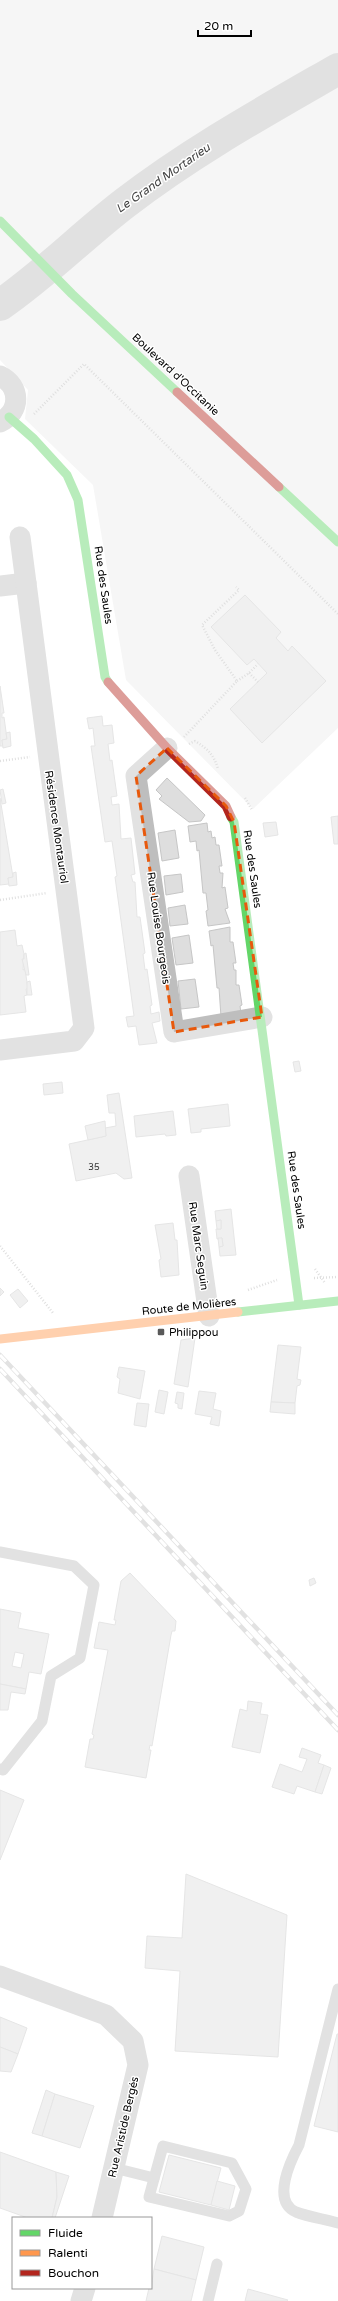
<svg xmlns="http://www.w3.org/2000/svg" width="338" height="2301" font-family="'Varela Round',sans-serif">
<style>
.green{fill:#ebebeb}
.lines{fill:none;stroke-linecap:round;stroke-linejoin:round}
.river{stroke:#bdbdbd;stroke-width:32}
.building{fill:#dedede;stroke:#c6c6c6;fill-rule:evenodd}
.path{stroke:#b9b9b9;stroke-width:2.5;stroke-dasharray:1 2;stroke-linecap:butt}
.lane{stroke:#bebebe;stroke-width:11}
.street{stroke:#bebebe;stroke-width:21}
.fast{stroke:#63d668;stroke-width:9}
.slow{stroke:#ff974d;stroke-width:9}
.jam{stroke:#b3261e;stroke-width:9}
.rail-casing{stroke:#bebebe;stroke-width:4.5}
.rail{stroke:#fff;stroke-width:3;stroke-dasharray:9;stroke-linecap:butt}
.marked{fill:none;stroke:#e8590c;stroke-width:3;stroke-dasharray:8 5;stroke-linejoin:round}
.poi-dot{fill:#595959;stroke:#fff;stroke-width:1.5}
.labels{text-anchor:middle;stroke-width:3;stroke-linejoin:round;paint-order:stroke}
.number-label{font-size:9px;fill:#383838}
.street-label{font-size:11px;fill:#000;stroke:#fff}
.poi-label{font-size:11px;fill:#000;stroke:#fff;text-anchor:start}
.water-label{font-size:12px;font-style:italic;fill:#424242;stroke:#fff}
</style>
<rect width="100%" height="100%" fill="#fff"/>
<path class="green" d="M0 0H338V728L253 809 126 680 93 485 25 419 28 390 0 360Z"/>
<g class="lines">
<path class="river" d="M0 305C44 275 82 236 125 203 191 152 265 111 338 69"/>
</g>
<g class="building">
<path d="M245 595 281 632 276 638 288 651 292 646 326 681 262 743 230 709 267 673 254 659 247 665 211 627Z"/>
<path d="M0 686 4 713H2V718L4 717 7 739 2 740 3 746H0Z"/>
<path d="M102 716 103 726 112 725 114 743 108 744 110 761 112 760 117 796 111 797 112 805 119 804 121 839 131 838 135 874 131 875 133 882H135L137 917H140L145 953 143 954 145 970 147 969 152 1005 150 1006 151 1014 159 1012 160 1021 152 1023 157 1043 139 1045 136 1026 128 1027 126 1017 134 1016 115 877 117 876 112 841 105 842 91 746H95L93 728 89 729 87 718Z"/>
<path d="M10 732 11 746 3 748 2 740 7 739 6 733Z"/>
<path d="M167 778 205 815 201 821 189 822 159 799 162 796 156 790Z"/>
<path d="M3 789 6 803 2 804 0 790Z"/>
<path d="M0 798 13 877 8 878 9 884 0 885Z"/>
<path d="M338 816V844H334L331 817Z"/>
<path d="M276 822 278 835 265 837 263 823Z"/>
<path d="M207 823 208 832 211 831 212 838 215 837 216 845H219L222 866H219L220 873H223L222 888 225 887 228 908 225 909 230 923 208 926 206 911 208 910 206 893H203L199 850 197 851 196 841 190 842 188 826Z"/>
<path d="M175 830 179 858 162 861 158 833Z"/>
<path d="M16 872 17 885 9 886 8 878 13 877V873Z"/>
<path d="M181 874 183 892 166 895 164 876Z"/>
<path d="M185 905 188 924 170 926 168 908Z"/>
<path d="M230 927V942H233L236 963H233L234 970H236V985H239L242 1005 240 1006 241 1014 221 1017 219 988H217L213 945 211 946 209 931Z"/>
<path d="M15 930 17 946 22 945 24 954 23 970 25 969 28 989H26L27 995 24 996 26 1012 0 1015V932Z"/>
<path d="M189 935 193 963 176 965 172 938Z"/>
<path d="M26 953 29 975H26L22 959H24V954Z"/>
<path d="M195 979 199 1007 181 1009 178 981Z"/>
<path d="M30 981 32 995H27V982Z"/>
<path d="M299 1061 301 1071 295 1072 293 1062Z"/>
<path d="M62 1082 63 1093 44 1095 43 1084Z"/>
<path d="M119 1093 132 1178 124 1179 116 1173 76 1181 69 1144 106 1136 105 1128 116 1126 115 1113H109L107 1095Z"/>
<path d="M228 1104 230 1126 201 1129V1132L191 1133 188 1109Z"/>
<path d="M173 1111 176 1135 166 1136 165 1134 136 1137 134 1116Z"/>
<path d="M105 1121 106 1136 88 1140 85 1126Z"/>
<path d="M231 1209 236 1255 220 1256 219 1247 223 1246 222 1238 217 1239 216 1229H221V1220L216 1221 215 1211Z"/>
<path d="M221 1220V1229H217L216 1221Z"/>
<path d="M173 1223 175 1240H177L179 1275 161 1277 159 1260 161 1259 155 1225Z"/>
<path d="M218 1238H222L223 1246 219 1247Z"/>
<path d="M0 1288 4 1292 0 1296Z"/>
<path d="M18 1289 28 1301 20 1308 10 1295Z"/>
<path d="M195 1338 188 1387 174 1384 181 1340Z"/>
<path d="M278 1345 301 1347 297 1379 301 1380 300 1385 297 1386 295 1403 271 1402Z"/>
<path d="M119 1367 145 1371 140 1399 118 1393 120 1379 117 1377Z"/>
<path d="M159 1390 168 1392 164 1414 155 1412Z"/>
<path d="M199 1391 216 1393 213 1409 221 1411 219 1426 210 1424 212 1417 195 1414Z"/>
<path d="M177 1392 184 1393 182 1409 178 1408V1404L175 1403Z"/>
<path d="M271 1402 295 1403V1414L270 1412Z"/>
<path d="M137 1403 149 1404 146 1427 134 1425Z"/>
<path d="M130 1573 176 1621 175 1631H172L171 1635 152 1746 150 1745 149 1750H151L146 1778 85 1767 90 1739H93L94 1735 92 1734 108 1650 94 1648 99 1622 115 1625 116 1620H114L121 1581Z"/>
<path d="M314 1578 316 1583 310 1586 309 1580Z"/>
<path d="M0 1609 21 1613 18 1628 49 1634 41 1674 29 1672 26 1689 0 1684ZM15 1652 24 1654 21 1668 12 1666Z"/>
<path d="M0 1684 26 1689 25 1694 11 1692 8 1710H0Z"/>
<path d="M248 1701 262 1703 260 1714 268 1715 260 1753 232 1747 240 1709 247 1711Z"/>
<path d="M302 1748 321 1755 318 1763 324 1765 315 1792 297 1786 294 1794 272 1787 280 1764 302 1772 307 1759 299 1757Z"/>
<path d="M324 1765 331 1768 322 1794 315 1792Z"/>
<path d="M0 1790 24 1800 0 1860Z"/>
<path d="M186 1874 287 1915 278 2057 175 2051 180 1971 145 1968 147 1936 182 1938Z"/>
<path d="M0 2017 27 2028 18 2054 0 2047Z"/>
<path d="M337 2034H338V2132L314 2126Z"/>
<path d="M0 2047 18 2054 11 2072 0 2071Z"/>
<path d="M46 2090 55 2094 42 2136 32 2133Z"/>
<path d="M55 2094 94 2106 80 2148 42 2136Z"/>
<path d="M0 2152 56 2172 57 2197 52 2218H28L0 2208Z"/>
<path d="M169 2155 221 2168 211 2205 159 2192Z"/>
<path d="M56 2172 69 2176 55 2218H52L57 2197Z"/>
<path d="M217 2181 235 2186 229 2210 211 2205Z"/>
<path d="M162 2236 204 2247 196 2280 154 2269Z"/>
<path d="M154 2269 196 2280 191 2301H146L149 2288H151Z"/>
<path d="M248 2289 288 2300 287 2301H245Z"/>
</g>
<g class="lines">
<g class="path">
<path d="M34 414 84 364 338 614"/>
<path d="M249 673 258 682"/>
<path d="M237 681 249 673 258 664"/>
<path d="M184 737 237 681 215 650 202 625 239 590 236 587"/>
<path d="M189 744 195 741C208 749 214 755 218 769"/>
<path d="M0 761 30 757"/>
<path d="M245 798 252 810"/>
<path d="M0 900 47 893"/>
<path d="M0 1246 53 1313"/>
<path d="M315 1269 325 1283"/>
<path d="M314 1278 338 1277"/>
<path d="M248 1290 277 1280"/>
</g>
<g class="lane">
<path d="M0 1552 74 1566 94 1585 80 1658 51 1676 42 1721 3 1770 0 1769"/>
<path d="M338 1989 299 2145C291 2160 271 2201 296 2212 309 2217 324 2219 338 2223"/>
<path d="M163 2146 232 2163 246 2189 239 2211 229 2216 149 2197Z"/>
<path d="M114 2168 154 2178"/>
<path d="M208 2301 217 2264"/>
</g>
<g class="street">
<path d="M0 376C21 386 21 412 0 422"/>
<path d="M0 586 26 583"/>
<path d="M167 748 136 776 174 1032 262 1017"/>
<path d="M0 1050 74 1041 84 1028 20 537"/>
<path d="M189 1176 209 1316"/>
<path d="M0 1976 106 2015 133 2041 138 2065 102 2218"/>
<path d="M81 2301 85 2288"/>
</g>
<g class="fast">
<path d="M0 221 72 294 177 392"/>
<path d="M9 417 34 439 67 475 78 500 105 677 108 682"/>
<path d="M279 487 338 542"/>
<path d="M231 817 234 822 299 1305"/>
<path d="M238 1312 338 1301"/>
</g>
<path class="slow" d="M0 1339 238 1312"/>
<g class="jam">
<path d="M177 392 279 487"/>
<path d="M108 682 167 748 226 806 231 817"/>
</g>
<defs>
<g id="rail">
<path d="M0 1355 338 1715"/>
<path d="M0 1369 338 1730"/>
</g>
</defs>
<use href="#rail" class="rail-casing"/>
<use href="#rail" class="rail"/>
</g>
<path d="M0 0H338V2301H0ZM167 748 226 806 234 822 262 1017 174 1032 136 776Z" fill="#fff" fill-opacity=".55" fill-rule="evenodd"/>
<path class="marked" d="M167 748 226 806 234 822 262 1017 174 1032 136 776Z"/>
<rect class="poi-dot" x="157" y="1328" width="8" height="8" rx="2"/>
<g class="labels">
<g class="number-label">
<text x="94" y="1170">35</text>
</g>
<g class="street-label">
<text transform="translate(176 374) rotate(43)" y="4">Boulevard d'Occitanie</text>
<text transform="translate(104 585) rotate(82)" y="4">Rue des Saules</text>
<text transform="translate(57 827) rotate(82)" y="4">Résidence Montauriol</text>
<text transform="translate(253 869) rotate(82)" y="4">Rue des Saules</text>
<text transform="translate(159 928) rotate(82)" y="4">Rue Louise Bourgeois</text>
<text transform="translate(297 1190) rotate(82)" y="4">Rue des Saules</text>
<text transform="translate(199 1246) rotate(82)" y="4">Rue Marc Seguin</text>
<text transform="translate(189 1306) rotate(-6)" y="4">Route de Molières</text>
<text transform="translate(123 2127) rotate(-77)" y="4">Rue Aristide Bergés</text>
</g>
<g class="poi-label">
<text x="169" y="1336">Philippou</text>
</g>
<g class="water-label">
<text transform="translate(163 178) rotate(-35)" y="4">Le Grand Mortarieu</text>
</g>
</g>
<rect x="12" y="2217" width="140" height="72" fill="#ffffff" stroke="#999999"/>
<rect x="20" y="2230" width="20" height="6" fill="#63d668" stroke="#999999"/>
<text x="48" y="2237" font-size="12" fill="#000000">Fluide</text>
<rect x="20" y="2250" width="20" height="6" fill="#ff974d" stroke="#999999"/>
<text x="48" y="2257" font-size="12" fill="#000000">Ralenti</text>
<rect x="20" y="2270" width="20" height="6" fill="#b3261e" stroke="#999999"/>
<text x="48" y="2277" font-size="12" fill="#000000">Bouchon</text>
<path d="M198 30v6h53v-6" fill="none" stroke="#000000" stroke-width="2"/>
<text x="204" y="30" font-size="12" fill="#000000" stroke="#ffffff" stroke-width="3" paint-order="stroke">20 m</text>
</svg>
